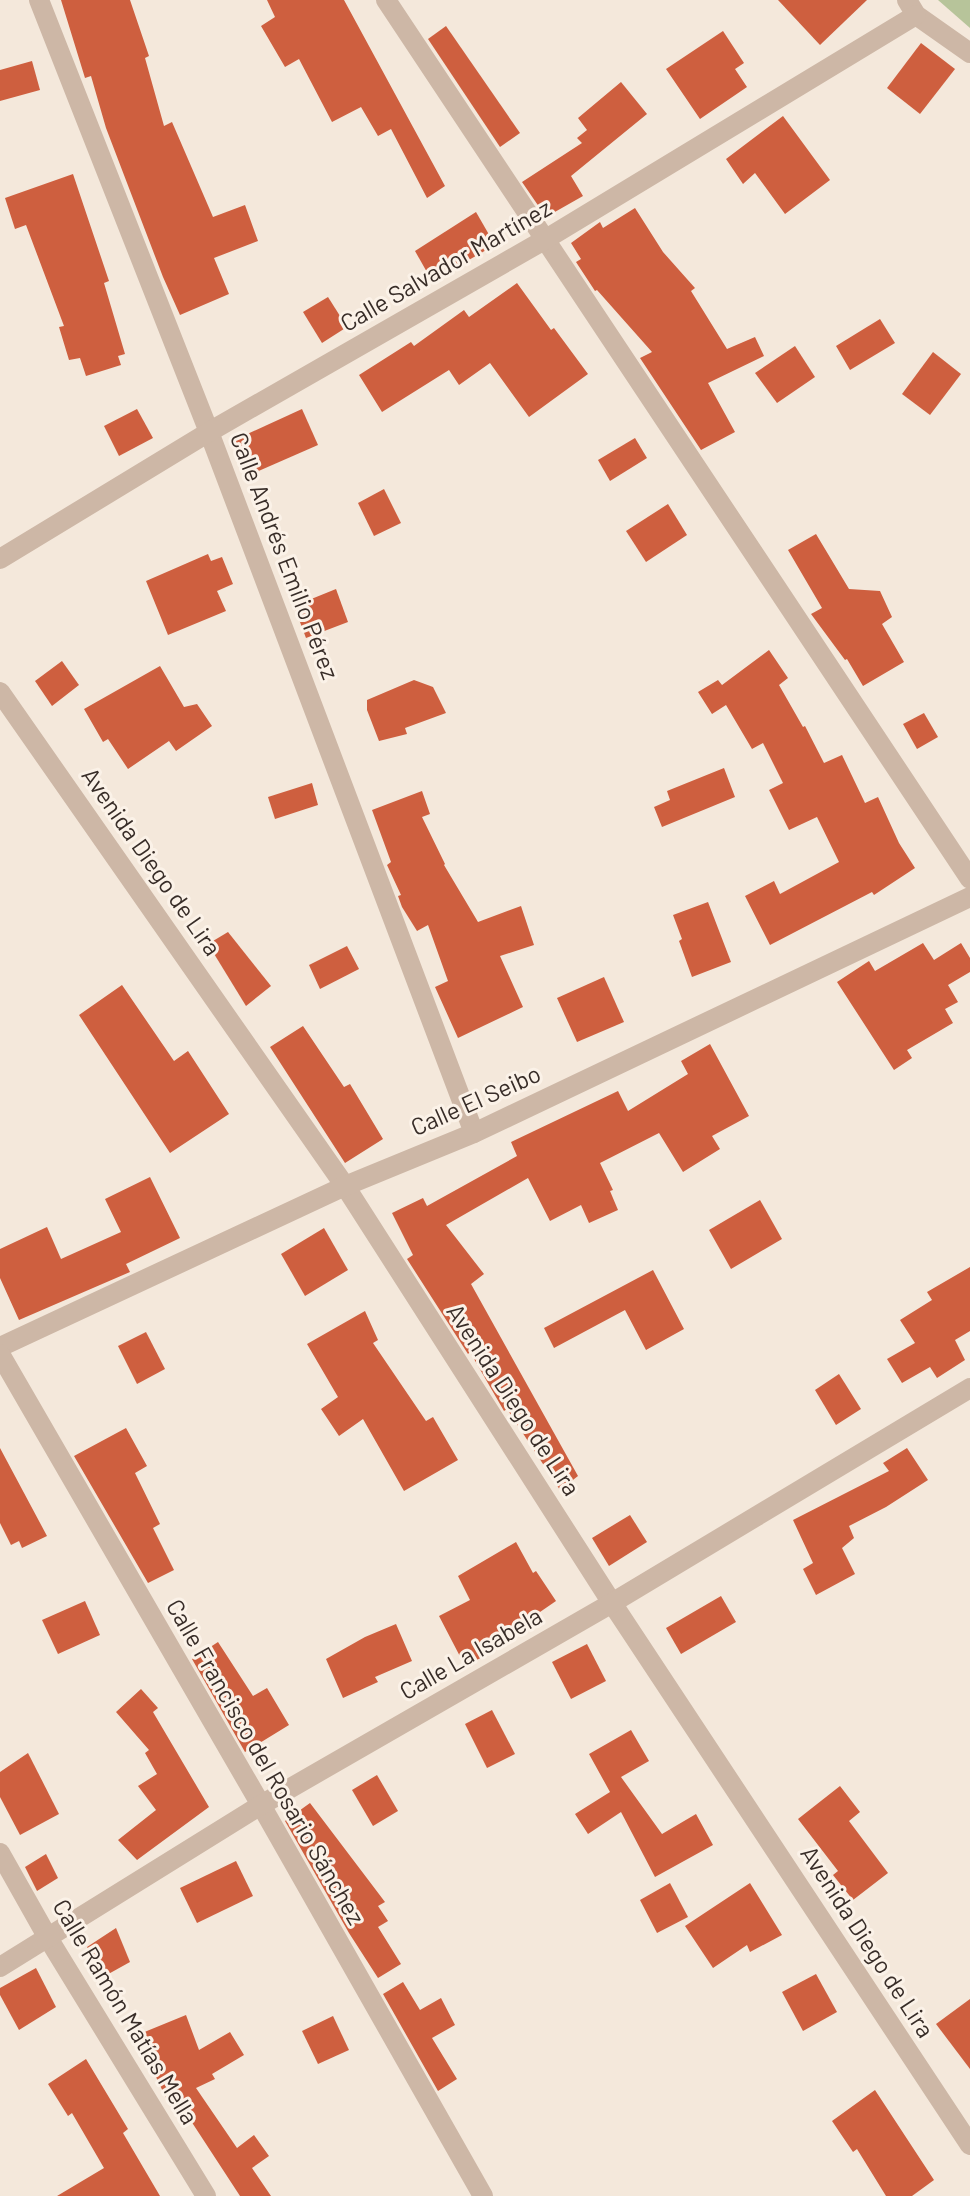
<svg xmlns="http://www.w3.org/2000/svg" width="970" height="2196" font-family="Barlow,sans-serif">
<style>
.green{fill:#b7c49a}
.building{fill:#ce5f3f}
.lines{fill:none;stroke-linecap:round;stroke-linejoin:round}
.minor{stroke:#cdb7a6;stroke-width:20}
.labels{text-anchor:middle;stroke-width:6;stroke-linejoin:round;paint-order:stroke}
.street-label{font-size:24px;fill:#382d28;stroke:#fbf2e8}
</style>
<rect width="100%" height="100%" fill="#f4e8db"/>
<path class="green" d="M938 0H970V28Z"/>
<g class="building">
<path d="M61 0H130L149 56 145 58 164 126 172 122 213 217 245 205 258 241 214 258 229 294 180 315 163 277 106 128 91 76 85 78Z"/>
<path d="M267 0H344L445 186 427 198 391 129 378 136 361 107 332 122 299 59 285 67 261 26 275 17Z"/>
<path d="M778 0H867L820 45Z"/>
<path d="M446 26 520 133 500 147 428 39Z"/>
<path d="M723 31 744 63 735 69 747 87 700 119 666 69Z"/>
<path d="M921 43 955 69 920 114 887 88Z"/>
<path d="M32 61 40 90 0 101V70Z"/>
<path d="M621 82 647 114 571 176 583 196 546 217 522 182 582 143 577 138 587 130 578 118Z"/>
<path d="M783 116 830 180 785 214 755 173 743 184 726 159Z"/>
<path d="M73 174 109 281 104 283 125 354 118 356 121 365 86 376 80 358 69 360 59 327 64 326 26 225 15 229 5 198Z"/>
<path d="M635 208 663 252 695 288 691 291 727 349 755 337 764 356 708 383 735 432 701 450 640 358 652 352 597 290 595 291 576 262 581 259 571 243 600 222 603 228Z"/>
<path d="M476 212 495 245 432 281 415 251Z"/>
<path d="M517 283 551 330 554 328 588 374 529 417 490 363 459 385 449 370 382 412 359 375 411 342 414 346 464 310 469 317Z"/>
<path d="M328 297 347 327 322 343 303 312Z"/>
<path d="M880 319 895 343 850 370 836 346Z"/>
<path d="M795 346 815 377 777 403 755 373Z"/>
<path d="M933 352 961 374 930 415 902 394Z"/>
<path d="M137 409 153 438 119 456 104 426Z"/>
<path d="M302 409 318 445 247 476 232 441Z"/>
<path d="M635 438 647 458 610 481 598 460Z"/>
<path d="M384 489 401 523 374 536 358 503Z"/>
<path d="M668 504 687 535 646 562 626 531Z"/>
<path d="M816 534 849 589 880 591 892 617 882 624 904 662 863 686 847 659 845 660 811 614 822 608 788 550Z"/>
<path d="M208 554 211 561 222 557 233 584 217 591 226 611 168 635 146 581Z"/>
<path d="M336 589 348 622 306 638 294 606Z"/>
<path d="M769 650 788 678 779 685 803 727 805 726 824 763 842 755 865 803 878 797 899 843 915 868 874 895 872 892 770 945 745 896 774 881 780 894 839 862 817 817 789 830 769 790 783 783 763 743 752 749 726 705 712 714 698 692 718 680 722 685Z"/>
<path d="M62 661 79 685 52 706 35 681Z"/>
<path d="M160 666 184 707 197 704 212 726 176 751 169 741 128 769 108 739 103 742 84 709Z"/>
<path d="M414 680 433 687 446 713 405 728 407 734 379 741 367 710V700Z"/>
<path d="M924 713 938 737 917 749 903 724Z"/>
<path d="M724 768 735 797 662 827 654 807 670 800 667 791Z"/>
<path d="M312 783 318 805 275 819 268 797Z"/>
<path d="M422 791 430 814 422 817 445 864 444 865 478 922 521 906 534 945 500 956 523 1007 458 1038 435 987 448 981 428 925 417 931 402 907 398 896 401 895 387 865 391 862 372 810Z"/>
<path d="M708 902 731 962 692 977 679 941 682 939 673 915Z"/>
<path d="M228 932 271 986 246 1006 208 944Z"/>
<path d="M923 943 934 960 961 943 970 958V972L948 985 958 1002 945 1009 953 1023 907 1050 912 1058 894 1070 837 982 869 961 875 971Z"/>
<path d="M347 946 359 969 320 989 309 965Z"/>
<path d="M604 977 624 1022 577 1042 557 998Z"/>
<path d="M122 985 174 1061 188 1051 229 1114 170 1153 79 1015Z"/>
<path d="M303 1026 344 1087 350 1084 383 1139 345 1163 270 1047Z"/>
<path d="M710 1044 749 1116 712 1136 720 1149 683 1172 659 1133 600 1163 613 1190 610 1191 618 1210 589 1223 581 1205 550 1221 528 1178 446 1225 484 1274 471 1284 578 1476 560 1490 507 1409 504 1411 470 1352 468 1354 407 1259 413 1255 392 1213 423 1198 427 1206 517 1156 511 1142 618 1091 628 1111 688 1074 681 1061Z"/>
<path d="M150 1177 180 1238 126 1264 130 1272 19 1320 0 1278V1249L47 1227 61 1259 121 1232 105 1199Z"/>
<path d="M760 1200 782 1239 731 1269 709 1230Z"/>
<path d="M324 1228 348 1270 305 1296 281 1254Z"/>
<path d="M970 1267V1331L955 1340 965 1360 937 1378 930 1367 902 1383 887 1359 915 1343 900 1320 932 1300 927 1292Z"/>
<path d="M653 1270 684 1329 646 1350 625 1310 554 1348 544 1328Z"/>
<path d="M365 1311 378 1340 373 1343 426 1421 433 1417 458 1460 404 1491 363 1419 339 1436 321 1409 338 1397 307 1344Z"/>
<path d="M146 1332 165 1369 137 1384 118 1346Z"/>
<path d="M839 1374 861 1409 836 1425 815 1390Z"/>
<path d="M126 1428 147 1466 135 1473 160 1524 153 1528 174 1570 148 1583 74 1456Z"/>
<path d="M0 1448 47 1536 22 1548 19 1541 11 1545 0 1523Z"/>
<path d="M907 1448 928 1480 886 1507 849 1526 854 1538 842 1548 855 1574 816 1595 803 1569 813 1563 793 1520 889 1471 883 1463Z"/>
<path d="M630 1515 647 1542 609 1566 592 1538Z"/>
<path d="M516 1542 533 1573 536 1571 556 1601 502 1638 506 1645 465 1666 439 1616 470 1600 458 1576Z"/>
<path d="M721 1596 736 1622 681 1654 666 1628Z"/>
<path d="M85 1601 100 1635 58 1654 42 1620Z"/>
<path d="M396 1624 412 1661 375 1677 378 1682 343 1698 326 1659 365 1637Z"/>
<path d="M218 1642 253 1696 267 1688 289 1725 245 1752 192 1659Z"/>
<path d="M587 1644 606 1681 571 1699 552 1662Z"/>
<path d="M141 1689 158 1708 153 1712 209 1807 137 1860 118 1840 156 1810 138 1786 157 1774 145 1753 149 1750 116 1712Z"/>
<path d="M492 1710 515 1754 487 1768 465 1724Z"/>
<path d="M631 1730 649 1761 621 1777 662 1834 696 1814 713 1845 655 1877 621 1812 588 1834 575 1814 610 1792 589 1754Z"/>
<path d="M28 1753 59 1814 20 1835 0 1797V1772Z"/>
<path d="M377 1775 398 1811 373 1826 352 1790Z"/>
<path d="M840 1786 860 1812 849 1821 888 1873 853 1900 833 1875 838 1871 798 1819Z"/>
<path d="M310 1803 385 1902 378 1906 388 1921 378 1927 401 1964 378 1978 349 1933 285 1821Z"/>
<path d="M46 1854 58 1878 37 1891 25 1867Z"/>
<path d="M236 1861 253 1896 197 1923 180 1888Z"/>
<path d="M670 1883 688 1917 657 1933 640 1900Z"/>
<path d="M750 1883 782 1935 750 1952 747 1945 713 1968 685 1926Z"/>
<path d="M116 1928 130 1962 103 1977 87 1947Z"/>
<path d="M36 1968 56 2007 19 2030 0 1995V1988Z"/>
<path d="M816 1974 837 2012 803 2031 782 1992Z"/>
<path d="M403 1982 420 2010 441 1998 455 2025 432 2038 457 2079 438 2091 383 1994Z"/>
<path d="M970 1999V2069L936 2024Z"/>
<path d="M186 2015 199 2050 230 2032 244 2055 212 2074 215 2079 196 2088 237 2148 254 2135 269 2156 252 2168 271 2196H240L176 2098 168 2102 156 2077 159 2075 142 2033Z"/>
<path d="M333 2016 349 2050 318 2064 302 2031Z"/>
<path d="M86 2059 128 2129 123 2133 160 2196H57L104 2168 72 2113 68 2116 48 2084Z"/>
<path d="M875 2090 934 2180 912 2196H886L857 2149 853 2152 832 2121Z"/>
</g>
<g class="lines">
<g class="minor">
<path d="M39 0 209 432 474 1133"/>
<path d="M386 0 970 879"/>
<path d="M907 0 916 15 970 53"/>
<path d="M0 559 209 432 546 239 916 15"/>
<path d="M0 692 345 1186 612 1603 970 2145"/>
<path d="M0 1347 345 1186 474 1133 970 897"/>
<path d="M0 1354 261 1805 483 2196"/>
<path d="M0 1853 48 1938 206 2196"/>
<path d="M0 1967 261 1805 612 1603 970 1388"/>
</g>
</g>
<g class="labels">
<g class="street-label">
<text transform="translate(446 266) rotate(-30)" y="8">Calle Salvador Martínez</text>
<text transform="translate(284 556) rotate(69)" y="8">Calle Andrés Emilio Pérez</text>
<text transform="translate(151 862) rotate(55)" y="8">Avenida Diego de Lira</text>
<text transform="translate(476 1101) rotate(-24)" y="8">Calle El Seibo</text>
<text transform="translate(513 1400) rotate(57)" y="8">Avenida Diego de Lira</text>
<text transform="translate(471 1654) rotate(-30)" y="8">Calle La Isabela</text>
<text transform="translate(265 1762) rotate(60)" y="8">Calle Francisco del Rosario Sánchez</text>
<text transform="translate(867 1942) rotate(57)" y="8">Avenida Diego de Lira</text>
<text transform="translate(125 2012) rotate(59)" y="8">Calle Ramón Matías Mella</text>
</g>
</g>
</svg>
